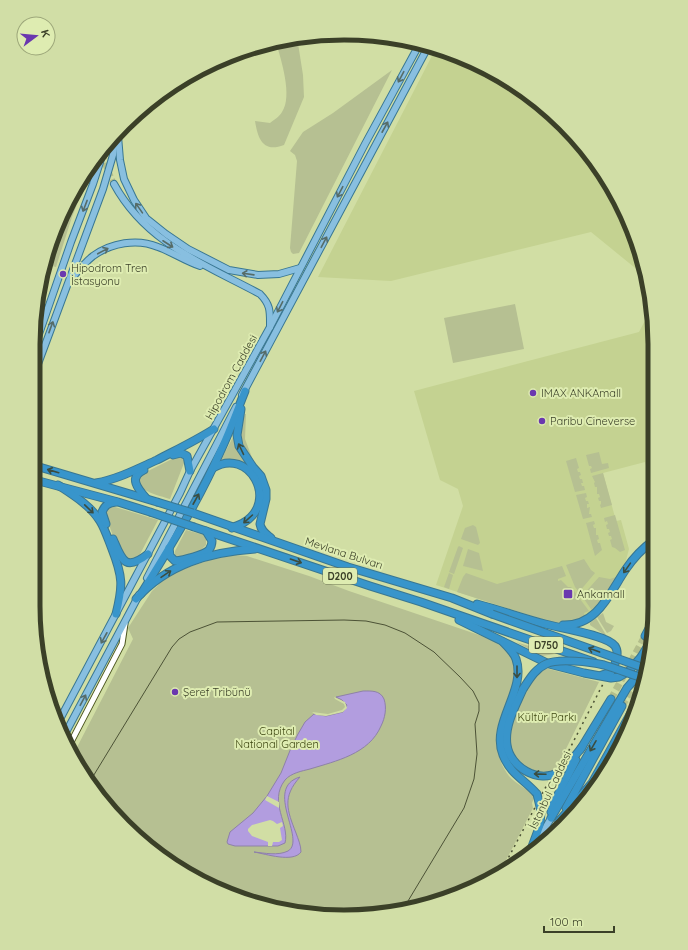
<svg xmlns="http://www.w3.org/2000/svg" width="688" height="950" font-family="Quicksand,sans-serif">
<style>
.built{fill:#c4d291}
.green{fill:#b6c092}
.water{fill:#b29ddf;stroke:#8e81a8}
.pier{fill:#d1dea4}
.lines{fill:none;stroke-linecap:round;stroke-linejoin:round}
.major-tunnel{stroke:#b3be8b;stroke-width:6;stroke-dasharray:6 3;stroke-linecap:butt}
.highway-tunnel{stroke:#b3be8b;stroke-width:7;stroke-dasharray:7 3.5;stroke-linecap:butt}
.minor-casing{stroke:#4c5620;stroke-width:7}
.major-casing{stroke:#397792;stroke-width:8}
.highway-casing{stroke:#397792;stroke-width:9}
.minor{stroke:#fff;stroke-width:5}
.major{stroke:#88bfe0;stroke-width:6}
.highway{stroke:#3895cb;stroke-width:7}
.tram{stroke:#4c5236;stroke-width:1}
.rail{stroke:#4c5236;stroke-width:1.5;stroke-dasharray:2 4;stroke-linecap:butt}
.highway-bridge-casing{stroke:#397792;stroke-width:9;stroke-linecap:butt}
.highway-bridge{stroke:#3895cb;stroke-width:7}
.oneway{stroke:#566c68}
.oneway2{stroke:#3b4d40}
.poi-dot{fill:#6a38af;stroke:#deecb1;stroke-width:1.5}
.labels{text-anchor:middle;stroke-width:4;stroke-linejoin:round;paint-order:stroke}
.shield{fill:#deecb1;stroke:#6c7451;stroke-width:1}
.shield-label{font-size:10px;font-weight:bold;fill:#3b4028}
.poi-label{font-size:11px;fill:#3b4028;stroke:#deecb1;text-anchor:start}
.street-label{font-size:11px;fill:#3b4028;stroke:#deecb1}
.park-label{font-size:11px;fill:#3d4611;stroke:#deecb1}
.rim{fill:none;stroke:#3b4028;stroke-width:5}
</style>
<rect width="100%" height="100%" fill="#d1dea4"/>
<g class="built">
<path d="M436 48 482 65 533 97 578 139 631 225 645 276 591 232 391 281 318 277Z"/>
<path d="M652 307 653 491 645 462 603 473 616 521 621 520 629 549 625 564 619 576 603 602 585 617 538 618 436 585 463 506 458 489 440 480 414 391 639 332Z"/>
<path d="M631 722 623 743 595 788 598 783Z"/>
</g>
<g class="green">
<path d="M297 37 303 75 304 97 284 145C263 153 258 139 255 121L270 123C274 120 280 116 282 112 293 96 281 60 276 42Z"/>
<path d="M392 70 299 253 293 254 291 252 290 248 297 161 295 155 290 151 303 132 333 113Z"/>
<path d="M91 169 72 217 56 267 52 266 64 216 75 188Z"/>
<path d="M515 304 524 349 453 363 444 318Z"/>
<path d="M245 414H246L245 439 254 463C242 445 236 436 245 414Z"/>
<path d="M234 435C237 447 241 456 249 466L233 460 220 462Z"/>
<path d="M599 452 602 464 608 463 609 468 591 473 590 469 592 468 591 466H589L586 455Z"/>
<path d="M176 457H183L184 463 170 499C161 496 127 489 142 474Z"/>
<path d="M576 458 579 468 577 469 578 472H580L581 475 579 476 580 479H582L583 483H581L582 486H584L585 490 575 492 566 461Z"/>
<path d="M603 473 612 505 601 508 600 505 601 504V501H599L598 498 600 497 599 494H597V487H595L594 483 595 482 592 476Z"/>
<path d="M586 493 587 497 585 498 586 501H588L589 504H587V508L590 507 589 514H591L592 517 583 519 576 495Z"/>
<path d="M112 506 158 520 138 558 129 561C117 552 109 526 105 511L106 509Z"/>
<path d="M615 515 625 550 620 552 615 548 612 547 610 540 612 539 611 536H609L608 533 610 532 609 529H607L606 525 608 524 607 521 605 522 604 518Z"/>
<path d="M594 521 595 524 593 525 594 528H596V535H598L599 539 597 540 598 543H600L602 550 595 556 586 523Z"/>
<path d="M473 525 476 527 480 543 478 545 461 539 465 528Z"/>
<path d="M186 530 204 535 206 539V545L201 550 177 558 175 555V551Z"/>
<path d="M459 546 463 548 454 574 449 572 458 547Z"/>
<path d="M468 549 479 553 483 571 463 566Z"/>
<path d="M236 555 247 556 309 576 349 591 482 636C504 646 517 653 515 679 503 711 485 745 509 776 516 785 529 788 534 798L532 803 533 808 501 870 463 893 427 903 422 901 420 905 384 914H303L207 885 139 840 85 779 74 753 133 639 128 628 152 591 171 573 213 559Z"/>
<path d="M584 559 591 570 595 573 579 592 575 587 566 565Z"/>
<path d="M562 566 566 576 558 579V581L561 580 568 587H571L589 611 584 613 585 617C573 623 561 624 548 621L457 592 463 577 466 573 497 584Z"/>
<path d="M449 573 453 575 449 589 444 587Z"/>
<path d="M619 576 593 612 582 596 599 577 610 579Z"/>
<path d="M603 613 606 622 614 626 611 631 607 633 597 617Z"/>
<path d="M596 618 606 635V636L590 625V623Z"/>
<path d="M516 642 555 654 542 656Z"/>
<path d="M545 668 599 682 563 755 569 758C565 762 561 767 556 770 538 777 516 767 511 749 503 728 528 681 545 668Z"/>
</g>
<g class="water">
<path d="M363 691C371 691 380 690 384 699 387 708 385 718 381 726 369 754 336 761 310 769 302 771 291 773 285 780 268 802 290 824 285 843L278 846H235L228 844 227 842 230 832 253 813 267 796 281 773 291 748 298 734 305 722 314 714 326 716 343 712 347 705 342 700 336 697Z"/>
<path d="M300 777C282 797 287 810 296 833 298 839 301 845 301 852 293 863 266 854 254 852 264 853 278 856 288 851 307 840 263 788 300 777Z"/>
</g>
<g class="pier">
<path d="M334 697 345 702 347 708 343 712 326 716 316 715 312 712 328 714 342 710 345 707 344 704 335 699Z"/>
<path d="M267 796 279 802V808L265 800Z"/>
<path d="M270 820 273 821 277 824 282 822 283 826 280 828 282 840 279 842H273L272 846H268V842L252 836 248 831V829L252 825Z"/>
</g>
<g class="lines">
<path class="major-tunnel" d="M103 154 106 166 114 184"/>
<g class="highway-tunnel">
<path d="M611 699 645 636"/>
<path d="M622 706 639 677"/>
</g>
<defs>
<path id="minor" d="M70 744 122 644 125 624"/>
<g id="major">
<path d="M118 136 120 160 124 179 134 200 146 218 166 234 188 249 229 270 258 275 279 274 300 268"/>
<path d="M114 184C146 243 204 264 260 294 271 305 270 312 270 327"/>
<path d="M70 281C77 272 84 263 93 256 111 243 137 238 158 247 172 252 185 261 200 266"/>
<path d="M38 337 71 242 93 184 102 156"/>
<path d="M38 364 103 189 113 155 114 140"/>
<path d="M242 395 429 45"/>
<path d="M147 578 236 407"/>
<path d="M59 721 180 493 190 471 270 327 365 144 420 43"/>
<path d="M65 734 139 595"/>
<path d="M549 840 559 821"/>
<path d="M533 850 551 818"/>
</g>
<g id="highway">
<path d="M241 409 237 435 239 446 253 467 261 476 266 490V499L260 524C261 531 266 534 271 538"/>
<path d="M173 455 181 453 187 456 190 471"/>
<path d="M36 466 157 502"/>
<path d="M213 468C249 446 280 502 243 523 240 525 235 526 232 528"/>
<path d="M144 470C128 477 138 489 146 498"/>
<path d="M35 480 118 502 150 512"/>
<path d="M96 483C118 479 137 469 157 460 176 450 195 441 214 429"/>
<path d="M58 485C73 495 90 505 100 521 105 529 108 539 112 549 123 577 123 586 116 614"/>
<path d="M193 513 348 567 452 598 492 614"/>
<path d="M106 524 102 512C105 505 108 503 116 502"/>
<path d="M194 527 370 586 421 602 594 662"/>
<path d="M113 539C122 560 125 572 148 554"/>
<path d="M169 548 170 556 175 561C183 560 204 555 209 550 211 547 212 544 212 541L206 531"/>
<path d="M141 594C170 547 199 500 221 450 230 431 237 411 245 391"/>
<path d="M136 599C167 564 210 552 255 549"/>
<path d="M477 604C500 610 522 618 545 624 560 628 607 635 615 646 620 653 615 666 611 672L602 675"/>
<path d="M459 620 549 664 584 673 611 678 619 677 629 671 641 657 652 639"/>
<path d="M563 625C598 626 610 592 626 569 634 557 643 548 654 540"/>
<path d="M645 636 654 619"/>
<path d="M503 642C508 647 514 653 516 659 527 690 490 723 503 755 511 775 524 779 537 794"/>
<path d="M523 689C516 705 504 726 507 745 510 767 538 784 559 772 568 766 575 756 582 747"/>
<path d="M580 750 611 699"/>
<path d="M566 808 622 706"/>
<path d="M551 812 554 802 576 760"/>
<path d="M551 818 627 688 648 664"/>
<path d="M559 821 592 783 632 711 638 702"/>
<path d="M530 852 540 825 541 811"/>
</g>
</defs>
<use href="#minor" class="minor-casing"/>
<use href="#major" class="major-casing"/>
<use href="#highway" class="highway-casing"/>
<use href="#minor" class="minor"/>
<use href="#major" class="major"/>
<use href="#highway" class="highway"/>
<path class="tram" d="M89 783 172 647 179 639 190 632 217 622 344 620 366 621 385 625 405 633 434 652 460 677 473 691 479 703V711L475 724 477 754 474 779 464 808 408 901 401 910"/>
<g class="rail">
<path d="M39 291 52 249"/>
<path d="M566 756 603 684"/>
<path d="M503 868 549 781"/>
</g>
<defs>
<g id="highway-bridge">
<path d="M157 502 193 513"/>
<path d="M150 512 194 527"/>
<path d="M492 614 647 669"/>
<path d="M523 689C529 680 535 669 546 664 558 658 591 662 604 665 618 669 632 675 646 679"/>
<path d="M537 794 541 811"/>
</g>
</defs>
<use href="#highway-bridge" class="highway-bridge-casing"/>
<use href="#highway-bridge" class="highway-bridge"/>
</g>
<defs><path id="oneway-shaft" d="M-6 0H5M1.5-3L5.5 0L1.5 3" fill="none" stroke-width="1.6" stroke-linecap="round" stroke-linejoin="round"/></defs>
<g class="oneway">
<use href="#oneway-shaft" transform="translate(401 77) rotate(118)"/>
<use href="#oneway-shaft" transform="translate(385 127) rotate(-61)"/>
<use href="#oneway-shaft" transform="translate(340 192) rotate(118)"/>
<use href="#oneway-shaft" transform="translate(85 206) rotate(111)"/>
<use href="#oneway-shaft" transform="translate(139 208) rotate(-125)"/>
<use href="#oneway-shaft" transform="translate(324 242) rotate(-62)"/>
<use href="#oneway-shaft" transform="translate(168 244) rotate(33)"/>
<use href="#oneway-shaft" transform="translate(103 251) rotate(-28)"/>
<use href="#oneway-shaft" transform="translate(248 274) rotate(-172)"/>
<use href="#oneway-shaft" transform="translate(280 307) rotate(117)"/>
<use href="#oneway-shaft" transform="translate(51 327) rotate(-70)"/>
<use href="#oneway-shaft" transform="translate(263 356) rotate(-62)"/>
<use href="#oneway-shaft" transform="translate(104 638) rotate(119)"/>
<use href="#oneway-shaft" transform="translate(83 700) rotate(-62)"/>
</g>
<g class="oneway2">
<use href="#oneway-shaft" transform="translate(241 449) rotate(-115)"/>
<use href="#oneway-shaft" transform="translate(53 471) rotate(-164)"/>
<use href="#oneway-shaft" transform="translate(196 499) rotate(-61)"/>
<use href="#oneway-shaft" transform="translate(89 509) rotate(44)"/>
<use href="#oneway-shaft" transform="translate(248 519) rotate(138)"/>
<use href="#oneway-shaft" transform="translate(296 561) rotate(19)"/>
<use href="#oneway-shaft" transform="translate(627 568) rotate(125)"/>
<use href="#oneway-shaft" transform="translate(166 574) rotate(-34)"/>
<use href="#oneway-shaft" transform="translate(594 650) rotate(-160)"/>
<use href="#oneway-shaft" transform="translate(517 672) rotate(90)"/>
<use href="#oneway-shaft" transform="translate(593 746) rotate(120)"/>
<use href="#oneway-shaft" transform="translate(540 774) rotate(-178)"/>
</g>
<g class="poi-dot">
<circle cx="63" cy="274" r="4"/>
<circle cx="533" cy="393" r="4"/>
<circle cx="542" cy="421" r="4"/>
<rect x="563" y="589" width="10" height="10" rx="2"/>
<circle cx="175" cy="692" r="4"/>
</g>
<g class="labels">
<g class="shield">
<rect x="323" y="568" width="34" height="16" rx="3"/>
<rect x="529" y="637" width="34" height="16" rx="3"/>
</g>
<g class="shield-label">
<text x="340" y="580">D200</text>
<text x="546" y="649">D750</text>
</g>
<g class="poi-label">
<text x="71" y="272">Hipodrom Tren<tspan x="71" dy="13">İstasyonu</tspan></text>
<text x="541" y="397">IMAX ANKAmall</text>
<text x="550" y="425">Paribu Cineverse</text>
<text x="577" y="598">Ankamall</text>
<text x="183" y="696">Şeref Tribünü</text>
</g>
<g class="street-label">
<text transform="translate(231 377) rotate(-61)" y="4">Hipodrom Caddesi</text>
<text transform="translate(344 553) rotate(18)" y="4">Mevlana Bulvarı</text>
<text transform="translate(550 790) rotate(-65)" y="4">İstanbul Caddesi</text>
</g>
<g class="park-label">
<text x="547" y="721">Kültür Parkı</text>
<text x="277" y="735">Capital<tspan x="277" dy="13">National Garden</tspan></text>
</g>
</g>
<path d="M0 0H688V950H0ZM344 40H344A304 304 0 0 1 648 344V606A304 304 0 0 1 344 910H344A304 304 0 0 1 40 606V344A304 304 0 0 1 344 40Z" fill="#d1dea6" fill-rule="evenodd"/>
<path class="rim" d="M344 40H344A304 304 0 0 1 648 344V606A304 304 0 0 1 344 910H344A304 304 0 0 1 40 606V344A304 304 0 0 1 344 40Z"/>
<g transform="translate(36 36) rotate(74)"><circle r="19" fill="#deecb1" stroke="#9da77a"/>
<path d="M0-3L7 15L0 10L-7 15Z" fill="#6a38af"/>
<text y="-6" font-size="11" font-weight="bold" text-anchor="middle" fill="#3b4028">K</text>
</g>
<path d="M544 926v6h70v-6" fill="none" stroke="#3b4028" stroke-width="2"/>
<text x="550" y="926" font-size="12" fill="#3b4028" stroke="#deecb1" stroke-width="3" paint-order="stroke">100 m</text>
</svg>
